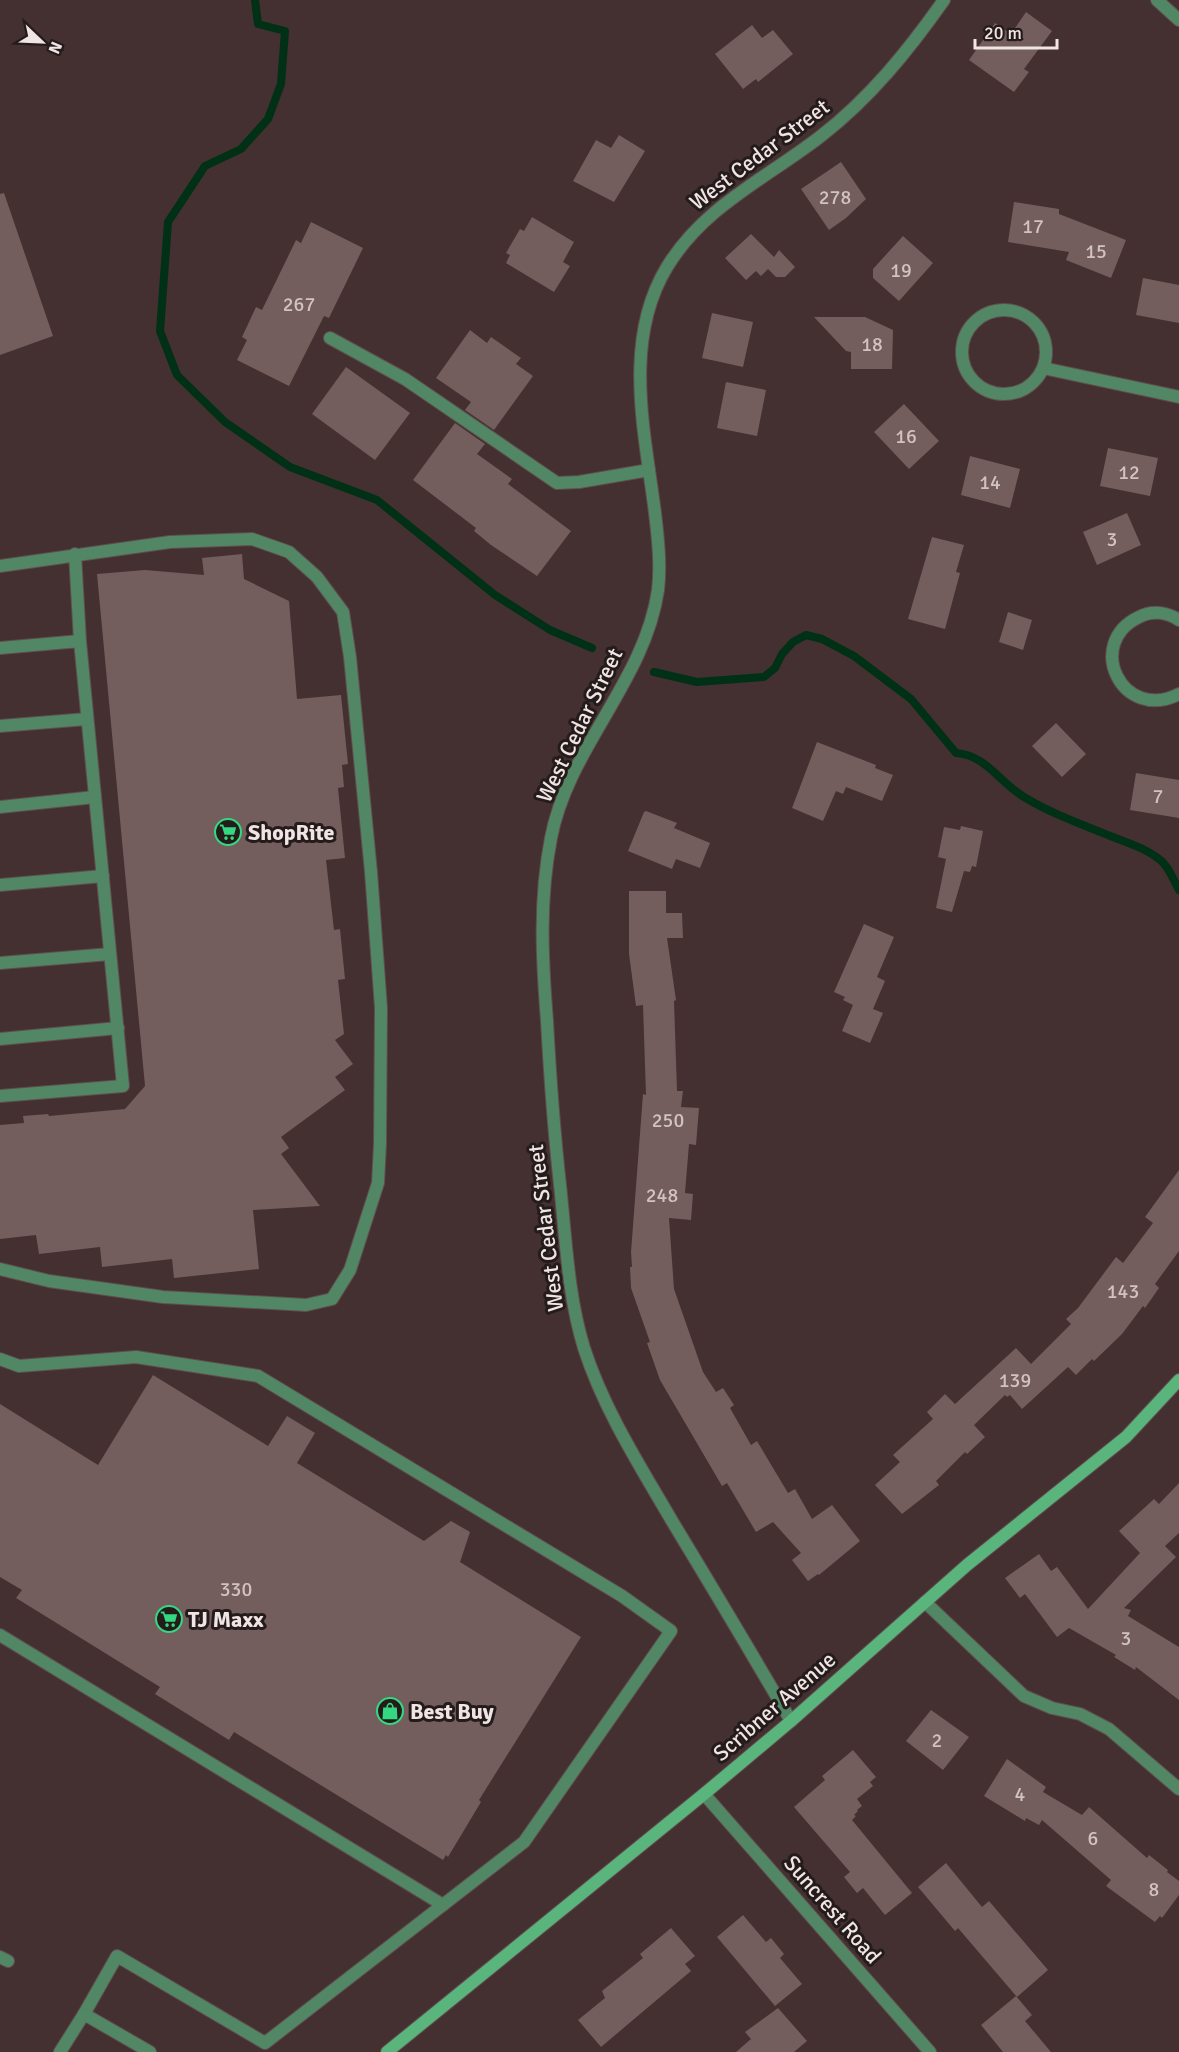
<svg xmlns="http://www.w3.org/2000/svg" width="1179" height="2052" font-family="Signika,sans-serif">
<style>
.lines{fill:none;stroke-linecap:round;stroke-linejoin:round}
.stream{stroke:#003016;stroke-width:8}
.building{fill:#735d5d}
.lane-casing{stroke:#604d4d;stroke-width:14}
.street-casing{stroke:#604d4d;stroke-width:14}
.secondary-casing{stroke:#604d4d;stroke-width:14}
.lane{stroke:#518764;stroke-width:12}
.street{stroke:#518764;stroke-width:12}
.secondary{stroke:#5ab57d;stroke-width:12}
.labels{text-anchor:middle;stroke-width:6;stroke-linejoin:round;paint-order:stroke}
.number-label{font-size:20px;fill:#d2c2c2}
.street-label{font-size:22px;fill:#f1e4e4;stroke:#241b1b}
.poi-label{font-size:22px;font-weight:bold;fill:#f1e4e4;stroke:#241b1b;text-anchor:start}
</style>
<rect width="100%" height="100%" fill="#443030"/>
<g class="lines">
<g class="stream">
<path d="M255 0 258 24 285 31 281 84 268 119 241 149 205 166 168 222 160 331 177 375 225 422 290 467 377 500 495 595 550 630 592 648"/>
<path d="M654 672 697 682 764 677 775 668 782 654 793 642 806 635 822 639 854 656 911 699 956 753C986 755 999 782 1024 797 1052 814 1083 825 1113 837 1129 843 1146 849 1159 859 1168 865 1174 881 1179 890"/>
</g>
</g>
<g class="building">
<path d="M1026 12 1052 31 1024 69 1029 72 1014 92 969 60 995 23 1011 34Z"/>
<path d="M752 25 762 38 773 30 793 54 758 82 756 79 743 89 715 54Z"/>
<path d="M619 135 645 151 614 202 573 181 596 140 611 148Z"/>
<path d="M841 162 866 199 846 218 829 230 801 189Z"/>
<path d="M4 193 53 336 0 355V194Z"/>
<path d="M1014 202 1059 209V214L1126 240 1111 278 1066 260 1069 252 1008 242Z"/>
<path d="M532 217 574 242 563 262 570 266 554 292 506 263 510 255 506 253 520 229 524 231Z"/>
<path d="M311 222 363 248 329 318 324 316 289 386 237 360 247 340 242 337 256 307 262 310 296 240 301 243Z"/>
<path d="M751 234 774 257 779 250 795 267 785 277H776L768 269 761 276 756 271 746 280 725 258Z"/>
<path d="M903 236 933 263 899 301 873 278V269Z"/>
<path d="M1143 278 1179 285V323L1136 315Z"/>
<path d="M712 313 753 322 743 367 702 358Z"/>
<path d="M814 317H865L893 330 892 369H851V352L846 351Z"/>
<path d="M470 330 487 343 491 337 521 358 516 364 533 376 494 430 465 410 471 402 436 378Z"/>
<path d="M346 367 410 413 375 460 312 414Z"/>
<path d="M726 382 766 390 757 436 717 428Z"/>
<path d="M904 404 939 441 909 469 874 432Z"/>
<path d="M455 423 485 444 477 454 512 479 508 484 571 531 537 576 491 545 474 531 476 528 413 480Z"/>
<path d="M1108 448 1158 458 1150 496 1100 486Z"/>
<path d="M970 456 1020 469 1010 508 961 495Z"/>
<path d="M1127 513 1141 545 1097 565 1083 532Z"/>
<path d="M932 537 964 545 956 572 960 573 945 629 908 619Z"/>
<path d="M242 554 244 579 289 601 297 699 341 695 348 764 342 765 344 787 338 788 345 858 326 860 334 930 340 929 345 979 338 980 344 1034 335 1040 353 1064 335 1077 345 1090 281 1137 289 1148 281 1154 320 1206 253 1210 259 1269 174 1278 172 1259 102 1267 100 1247 39 1254 36 1235 0 1239V1125L24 1123 23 1116 48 1114 49 1116 125 1109 145 1086 97 574 145 570 204 575 202 558Z"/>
<path d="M1008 612 1032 620 1023 650 999 642Z"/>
<path d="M1056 723 1086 754 1062 777 1032 746Z"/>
<path d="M817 742 876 765 875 768 893 775 882 801 846 787 843 794 836 791 823 821 792 808Z"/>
<path d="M1136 773 1179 780V818L1130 810Z"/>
<path d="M646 811 677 823 674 828 710 843 700 868 676 859 672 869 628 851 644 812Z"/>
<path d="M961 826 983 831 976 867 972 866 970 872 964 871 952 912 936 908 946 859 938 857 944 827 960 830Z"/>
<path d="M629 891H666V913H682L683 938H667L676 1000 674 1001 677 1091H683L681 1107 699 1108 696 1145 689 1144 685 1193 693 1194 691 1220 669 1218 674 1289 703 1372 716 1392 723 1388 734 1405 730 1408 751 1445 757 1441 788 1493 795 1489 812 1519 832 1505 860 1541 819 1575 818 1574 808 1581 792 1560 801 1553 773 1522 756 1532 727 1483 722 1486 660 1380 647 1343 650 1342 631 1288 630 1267H632L631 1252 643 1094 646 1095 643 1005 636 1006 629 954Z"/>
<path d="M864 924 894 937 877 977 885 981 873 1009 883 1013 870 1043 842 1031 853 1005 843 1000 845 997 834 992Z"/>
<path d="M1179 1170V1251L1155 1284 1159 1288 1145 1308 1143 1306 1122 1334 1094 1361 1092 1359 1076 1375 1068 1367 1022 1409 1010 1395 1007 1397 1005 1395 974 1425 985 1437 967 1454 965 1452 936 1481 939 1485 902 1514 875 1485 900 1462 893 1455 933 1419 927 1412 945 1394 955 1404 1016 1348 1031 1364 1071 1324 1066 1319 1078 1308 1116 1257 1123 1263 1153 1223 1145 1217Z"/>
<path d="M153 1375 268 1446 287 1416 315 1433 297 1463 424 1541 451 1521 470 1532 460 1562 581 1637 479 1800 481 1802 448 1857 446 1855 443 1860 234 1732 229 1740 155 1694 160 1687 16 1598 22 1590 0 1577V1404L98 1465Z"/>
<path d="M1179 1483V1533L1165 1546 1176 1557 1124 1608 1131 1610 1128 1616 1179 1647V1700L1136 1667 1135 1670 1114 1657 1116 1655 1069 1628 1057 1637 1025 1594 1020 1598 1005 1578 1039 1554 1051 1571 1057 1567 1088 1609 1140 1553 1119 1531 1154 1499 1159 1504Z"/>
<path d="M931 1710 969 1737 943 1770 906 1741Z"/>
<path d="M853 1750 876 1777 870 1782 873 1786 857 1799 862 1806 857 1810 858 1811 854 1815 856 1816 852 1820 912 1893 885 1915 863 1888 857 1893 844 1877 850 1872 794 1807 825 1780 822 1776Z"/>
<path d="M1007 1759 1046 1787 1043 1792 1082 1815 1089 1807 1147 1858 1149 1855 1168 1870 1167 1872 1179 1881V1895L1162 1918 1160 1916 1155 1922 1106 1886 1111 1880 1042 1820 1039 1825 1026 1818 1025 1821 984 1796Z"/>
<path d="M946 1863 982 1907 989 1901 1048 1970 1017 1997 958 1928 955 1931 918 1887Z"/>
<path d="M743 1915 766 1942 771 1938 784 1954 780 1958 802 1984 775 2006 717 1937Z"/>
<path d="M671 1928 695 1956 685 1964 691 1971 601 2047 578 2020 605 1998 602 1991 643 1958 640 1954Z"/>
<path d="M1016 1996 1032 2015 1025 2021 1051 2052H1003L981 2025Z"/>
<path d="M778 2008 807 2041 794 2052H736L751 2039 745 2032Z"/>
</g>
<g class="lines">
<defs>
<g id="lane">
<path d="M330 338 405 379 557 483 579 482 649 470"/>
<path d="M75 554 80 641"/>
<path d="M0 566 170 542 252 539 289 552 317 577 343 612 350 657 371 872 381 1008 380 1144 378 1183 350 1270 332 1299 306 1305 163 1297 49 1281 0 1269"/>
<path d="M0 648 80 641 123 1086 0 1096"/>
<path d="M0 726 87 719"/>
<path d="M0 807 95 797"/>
<path d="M0 885 103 876"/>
<path d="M0 963 110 954"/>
<path d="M0 1039 118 1028"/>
<path d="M0 1359 19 1366 136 1357 258 1376 622 1596 671 1631 524 1842 265 2043 117 1956 84 2014"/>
<path d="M0 1635 443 1905"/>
<path d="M0 1957 8 1961"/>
<path d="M60 2052 84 2014 150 2052"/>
</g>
<g id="street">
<path d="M1157 0 1179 20"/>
<circle cx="1004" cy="352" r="42"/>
<path d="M1043 368 1179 397"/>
<path d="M1179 620C1167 612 1152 610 1139 617 1084 643 1122 723 1179 694"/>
<path d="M925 1602 1024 1696 1052 1708 1080 1714 1109 1729 1179 1789"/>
<path d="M791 1721C752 1654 712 1587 672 1521 640 1466 604 1410 584 1348 568 1296 566 1240 560 1185 554 1131 550 1076 547 1021 542 959 539 899 551 838 568 748 645 681 658 590 661 565 658 538 655 513 645 433 622 341 667 267 704 206 767 178 821 136 870 98 908 51 944 0"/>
<path d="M704 1794 930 2052"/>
</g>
<path id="secondary" d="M387 2052 704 1794 791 1721 967 1565 1126 1437 1179 1380"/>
</defs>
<use href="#lane" class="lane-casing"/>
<use href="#street" class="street-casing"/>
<use href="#secondary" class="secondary-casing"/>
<use href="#lane" class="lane"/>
<use href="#street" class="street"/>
<use href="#secondary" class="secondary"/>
</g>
<defs>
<symbol id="supermarket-ring" viewBox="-11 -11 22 22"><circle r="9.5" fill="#241b1b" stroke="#33d881" stroke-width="1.5"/><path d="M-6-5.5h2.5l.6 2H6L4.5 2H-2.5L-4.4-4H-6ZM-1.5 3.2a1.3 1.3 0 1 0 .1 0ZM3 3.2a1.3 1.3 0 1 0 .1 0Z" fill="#33d881"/></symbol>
<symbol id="shop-ring" viewBox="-11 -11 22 22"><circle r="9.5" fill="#241b1b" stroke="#33d881" stroke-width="1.5"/><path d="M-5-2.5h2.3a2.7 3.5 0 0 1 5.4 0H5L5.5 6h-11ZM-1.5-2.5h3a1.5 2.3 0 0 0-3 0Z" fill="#33d881"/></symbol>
</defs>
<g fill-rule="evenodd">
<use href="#supermarket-ring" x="213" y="817" width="30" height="30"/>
<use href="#supermarket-ring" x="154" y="1604" width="30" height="30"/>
<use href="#shop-ring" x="375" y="1696" width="30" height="30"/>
</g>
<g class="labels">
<g class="number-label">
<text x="835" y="204">278</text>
<text x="1033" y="233">17</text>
<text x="1096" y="258">15</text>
<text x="901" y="277">19</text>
<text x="299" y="311">267</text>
<text x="872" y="351">18</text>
<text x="906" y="443">16</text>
<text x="1129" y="479">12</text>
<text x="990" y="489">14</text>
<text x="1112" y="546">3</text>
<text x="1158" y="803">7</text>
<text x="668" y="1127">250</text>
<text x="662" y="1202">248</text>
<text x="1123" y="1298">143</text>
<text x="1015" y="1387">139</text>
<text x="236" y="1596">330</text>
<text x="1126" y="1645">3</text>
<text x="937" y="1747">2</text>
<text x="1020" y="1801">4</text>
<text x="1093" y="1845">6</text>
<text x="1154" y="1896">8</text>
</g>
<g class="street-label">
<text transform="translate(759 154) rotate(-37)" y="8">West Cedar Street</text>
<text transform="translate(579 725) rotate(-64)" y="8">West Cedar Street</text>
<text transform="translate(545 1228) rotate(-97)" y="8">West Cedar Street</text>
<text transform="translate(774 1706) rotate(-41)" y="8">Scribner Avenue</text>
<text transform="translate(833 1909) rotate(49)" y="8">Suncrest Road</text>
</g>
<g class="poi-label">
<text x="248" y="840">ShopRite</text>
<text x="188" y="1627">TJ Maxx</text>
<text x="410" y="1719">Best Buy</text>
</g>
</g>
<g transform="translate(42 42) rotate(113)" stroke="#241b1b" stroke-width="4.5" paint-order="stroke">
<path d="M0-4.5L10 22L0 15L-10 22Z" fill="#f1e4e4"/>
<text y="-9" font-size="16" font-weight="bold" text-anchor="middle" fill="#f1e4e4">N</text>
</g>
<path d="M975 39v9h82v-9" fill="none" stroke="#f1e4e4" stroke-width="3"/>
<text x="984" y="39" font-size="18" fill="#f1e4e4" stroke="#241b1b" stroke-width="4.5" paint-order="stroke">20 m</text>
</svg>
